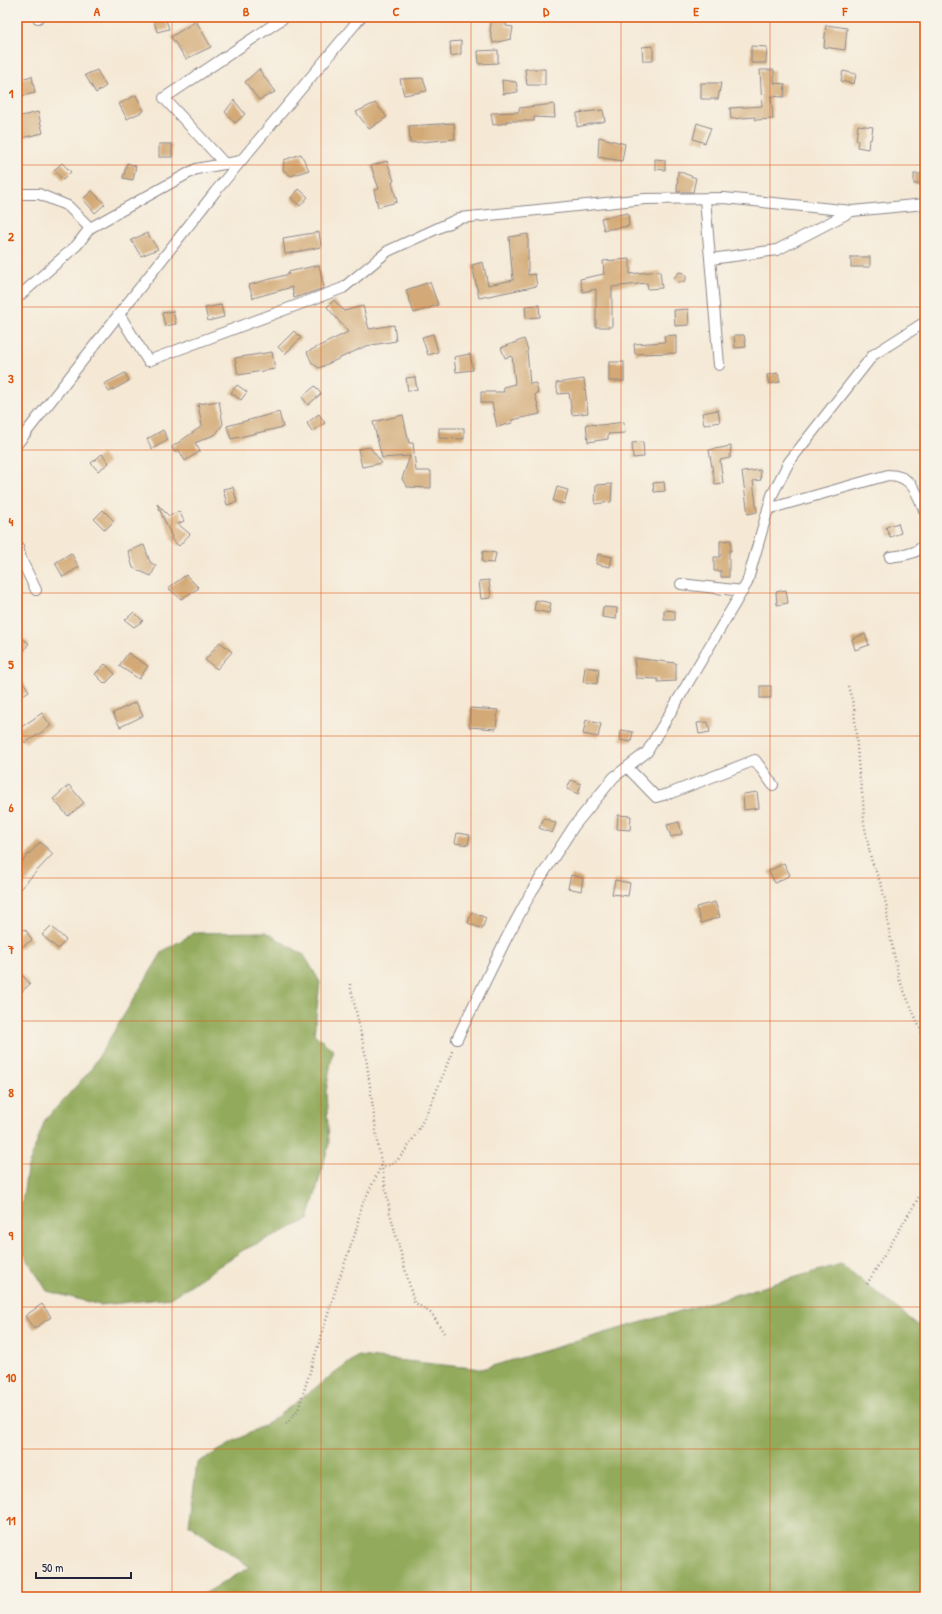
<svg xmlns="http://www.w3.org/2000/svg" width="942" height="1614" font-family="'Patrick Hand',sans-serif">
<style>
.forest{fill:#92aa5b;stroke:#5a664b}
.building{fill:#d3aa77}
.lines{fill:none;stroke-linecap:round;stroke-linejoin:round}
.minor-casing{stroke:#8c8688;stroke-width:12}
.path{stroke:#8c8688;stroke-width:2.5;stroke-dasharray:1 3;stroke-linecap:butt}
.minor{stroke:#fff;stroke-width:10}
.grid{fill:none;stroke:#de560e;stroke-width:1;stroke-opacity:0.55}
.neatline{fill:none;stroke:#de560e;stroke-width:1.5}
.grid-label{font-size:13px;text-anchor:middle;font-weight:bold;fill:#de560e}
</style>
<rect width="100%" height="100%" fill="#f7f3e8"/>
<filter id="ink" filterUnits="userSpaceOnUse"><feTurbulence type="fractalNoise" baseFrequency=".025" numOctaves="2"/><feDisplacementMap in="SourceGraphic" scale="8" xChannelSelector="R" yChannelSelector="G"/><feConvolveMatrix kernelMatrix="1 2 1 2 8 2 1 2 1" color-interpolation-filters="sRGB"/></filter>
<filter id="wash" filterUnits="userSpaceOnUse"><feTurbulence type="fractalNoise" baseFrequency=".012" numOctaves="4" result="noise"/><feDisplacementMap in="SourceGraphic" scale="16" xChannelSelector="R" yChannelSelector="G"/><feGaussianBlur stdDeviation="0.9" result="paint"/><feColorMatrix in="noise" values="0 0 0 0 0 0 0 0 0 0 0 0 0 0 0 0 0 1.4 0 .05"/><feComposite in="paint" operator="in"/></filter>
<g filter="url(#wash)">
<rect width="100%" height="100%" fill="#f5e9d6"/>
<g class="forest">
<path d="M266 932 304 955 320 982 314 1034 333 1050 326 1092 329 1144 308 1220 243 1250 171 1298 100 1305 47 1291 17 1243V1234L27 1170 45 1120 90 1071 163 951 194 933Z"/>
<path d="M841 1264 919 1326 925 1304V1597H199L250 1567 189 1525 197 1463 271 1421 358 1356 482 1369Z"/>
</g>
<g id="blocks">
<g class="building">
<path d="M153 17H165L169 29 157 32Z"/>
<path d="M492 17 507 19 506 26 513 27 511 39 493 43 490 30Z"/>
<path d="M196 21 211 47 186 59 171 37Z"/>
<path d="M826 25 847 28 845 50 824 47Z"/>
<path d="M461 41V54L451 56 450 42Z"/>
<path d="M653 46V61H643L642 47Z"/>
<path d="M751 46 767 47 766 63H751Z"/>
<path d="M498 50V63L479 64 478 51Z"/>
<path d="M259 69 275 92 259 100 245 82Z"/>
<path d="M525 69H545V85H527Z"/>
<path d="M97 70 106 86 96 93 85 75Z"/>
<path d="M760 70H774V83L785 84 784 97 771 96 773 119 755 120V117L731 119 730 108 762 106Z"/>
<path d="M843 71 856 74 854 84 841 81Z"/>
<path d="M32 76 35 93 17 97V80Z"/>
<path d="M423 78 427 91 404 95 400 79Z"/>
<path d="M502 80 516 82 518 92 503 94Z"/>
<path d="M701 83H721L718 99H701Z"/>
<path d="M136 95 144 111 127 119 119 104Z"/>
<path d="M234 100 245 114 235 123 225 112Z"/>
<path d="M375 103 387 117 369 129 356 112Z"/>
<path d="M554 104 555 118 534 117V121H506V123L493 125 491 113 519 112V108Z"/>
<path d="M603 110 605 121 577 127V113Z"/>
<path d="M38 112 43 133 17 139V117Z"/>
<path d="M454 123 455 139 410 143 409 126Z"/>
<path d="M697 123 711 128 705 143 693 139Z"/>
<path d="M858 125 873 127 871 140H869L868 149 857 147 858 141 856 140Z"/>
<path d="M599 137 625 144 622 161 598 157Z"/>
<rect x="159" y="144" width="13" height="13"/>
<path d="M301 154 309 170 291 176 283 170 284 160Z"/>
<path d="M655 159 665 160V170L655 169Z"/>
<path d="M387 161 394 181 392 182 397 202 378 207 374 190 379 189 371 166Z"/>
<path d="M62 163 71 172 63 180 54 170Z"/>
<path d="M127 163 136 166 133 180 123 178Z"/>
<path d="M678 171 696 178 693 192H677Z"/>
<rect x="914" y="174" width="11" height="10"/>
<path d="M299 189 308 197 300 206 291 198Z"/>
<path d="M92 191 105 204 95 213 83 199Z"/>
<path d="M628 213 629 226 604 230 601 218Z"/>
<path d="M319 232 321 247 285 254 283 238Z"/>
<path d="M147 233 158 249 141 256 131 240Z"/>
<path d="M528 234V275L535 274 537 286 479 298 472 265 483 262 488 285 513 280 509 237Z"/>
<rect x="851" y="257" width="19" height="10"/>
<path d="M630 259V274L660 271 662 288 648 289 647 283 612 287V327H596V289L583 292 580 279 604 274 603 261Z"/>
<path d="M319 265 324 288 294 298 292 287 253 298 249 285 289 274 288 272Z"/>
<path d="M679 272 684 273 686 276V280L683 282H678L674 278Z"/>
<path d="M430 282 438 305 414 313 406 290Z"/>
<path d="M334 300 344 311 363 306 369 329 394 325 396 341 366 346 319 368 312 363 307 352 348 332 327 307Z"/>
<path d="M221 305 224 317 208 321 205 308Z"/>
<path d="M539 305 540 317 526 318 525 306Z"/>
<path d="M688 309 689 325 675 326 674 310Z"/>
<path d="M173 311 176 324 165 326 162 313Z"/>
<path d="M294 331 301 338 285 354 278 347Z"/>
<path d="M433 334 438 352 428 355 422 337Z"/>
<path d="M676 335V353L635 354 634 344 665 342 664 336Z"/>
<path d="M734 335H744L746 347 735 348Z"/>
<path d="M524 339 528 350 527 351 530 384 536 383 538 393 535 394 540 414 512 420V423L497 427 492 403H481V392H504L503 387 515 384 512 356 505 358 501 348Z"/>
<path d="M272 352 275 369 238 375 235 358Z"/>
<path d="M470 354 473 370 456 372 454 357Z"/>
<rect x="609" y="362" width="15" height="19"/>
<path d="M125 373 129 381 109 392 104 384Z"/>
<path d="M778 373 780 382 769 384 767 375Z"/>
<path d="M415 377 417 390 408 391 406 378Z"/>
<path d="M584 379 588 413 572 415 569 393 558 394 556 383Z"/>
<path d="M237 385 247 392 241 400 231 393Z"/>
<path d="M315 386 321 394 308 405 302 397Z"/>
<path d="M219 401 223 424 216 434 195 443 200 451 185 461 179 450 174 452 172 447 202 426 198 404Z"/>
<path d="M718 410 720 422 704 425 702 413Z"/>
<path d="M279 412 283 427 231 439 227 426Z"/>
<path d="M319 414 325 423 312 432 307 423Z"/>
<path d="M403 415 409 443H413L416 471H431V488L407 487 402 479 410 456 382 458 373 422Z"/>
<path d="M624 422 625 433 608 434V439L588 442 586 424 601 425Z"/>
<path d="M439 428H464V439L439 438Z"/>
<path d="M163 430 168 440 152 449 147 439Z"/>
<path d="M643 442 644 457 633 458 632 443Z"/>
<path d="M731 446 730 458 720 460 723 483 715 484 709 450Z"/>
<path d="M370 447 382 463 362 467 358 449Z"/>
<path d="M102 454 109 463 98 471 91 463Z"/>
<path d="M760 470 761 480 753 481 757 512 748 514 742 472Z"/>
<path d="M664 482 665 491 654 492 653 483Z"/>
<path d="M612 484 611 502 595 504 596 485Z"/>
<path d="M233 487 237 502 227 505 223 489Z"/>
<path d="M557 487 568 490 564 504 553 501Z"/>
<path d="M157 504 169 516 179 511 184 521 178 524 190 534 179 546 171 539 172 537Z"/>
<path d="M103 510 114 521 105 530 94 519Z"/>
<path d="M898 523 901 533 890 537 886 527Z"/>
<path d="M731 540V551H729V577H721V571H714V557H720V541Z"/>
<path d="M144 545 150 562 156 566 151 576 133 568 128 551Z"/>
<path d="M483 551 496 553 494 563 482 562Z"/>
<path d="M71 553 79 567 63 577 55 563Z"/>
<path d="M598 554 612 557 610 567 596 564Z"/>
<path d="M186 575 199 588 181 599 168 588Z"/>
<path d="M489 580 491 598 481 599 479 581Z"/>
<path d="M786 590 788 603 777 605 776 592Z"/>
<path d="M536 600 551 603 549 613 534 610Z"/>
<path d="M603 607 617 608 616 619 602 617Z"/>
<path d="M664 610 675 611V620H664Z"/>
<path d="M134 612 143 621 134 627 125 620Z"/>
<path d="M865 634 869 645 855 650 852 639Z"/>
<path d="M17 635 29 643 17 661Z"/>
<path d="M220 642 232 652 217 669 205 660Z"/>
<path d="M128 653 148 666 139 679 119 666Z"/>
<path d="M634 658 676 663V681L658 682V679L636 678Z"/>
<path d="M105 664 115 674 105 684 95 674Z"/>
<path d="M585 667 599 669 597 684 583 682Z"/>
<path d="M17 672 29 691 17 699Z"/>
<rect x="760" y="686" width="11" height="12"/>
<path d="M136 702 143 716 120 727 113 713Z"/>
<path d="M470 708 498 710 496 729 469 727Z"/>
<path d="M42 713 51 726 25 743 17 730Z"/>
<path d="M586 720 601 724 598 737 583 734Z"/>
<path d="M708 722 710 732 699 734 697 723Z"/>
<path d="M621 730 633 732 631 742 620 740Z"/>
<path d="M571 780 581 784 578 794 567 789Z"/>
<path d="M69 785 84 803 68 816 53 799Z"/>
<path d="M757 792 759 808 744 810 743 794Z"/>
<path d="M618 815 631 816 630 830 617 829Z"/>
<path d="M544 818 556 823 552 833 539 828Z"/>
<path d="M679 822 682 834 671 837 667 825Z"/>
<path d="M457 833 470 835 468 845 455 843Z"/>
<path d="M40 842 53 854 17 892V867Z"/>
<path d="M784 863 790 875 775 883 769 871Z"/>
<path d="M571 875 583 878 581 891 568 888Z"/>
<path d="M615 880 630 883 628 896 612 894Z"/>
<path d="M715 902 720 917 701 923 696 907Z"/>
<path d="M472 912 486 918 482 929 468 923Z"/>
<path d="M51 926 66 940 58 949 42 935Z"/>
<path d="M25 929 32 940 17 950V934Z"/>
<path d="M17 969 30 984 17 996Z"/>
<path d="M42 1304 51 1317 34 1329 25 1316Z"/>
</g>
</g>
</g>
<g filter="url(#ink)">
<use href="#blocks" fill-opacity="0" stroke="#8c8688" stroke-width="1"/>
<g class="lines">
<defs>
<g id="minor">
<path d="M38 17V18"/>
<path d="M225 164 164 98 285 17"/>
<path d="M17 194H39L68 206 90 228 196 169 241 161"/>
<path d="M705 199 719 365"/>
<path d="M711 259 777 250 852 211"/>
<path d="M17 298 77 245 90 228"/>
<path d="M119 314 148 361 343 288 388 251 460 218 645 199 724 198 852 211 925 204"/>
<path d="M17 444 215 192 361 17"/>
<path d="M768 509 888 475C912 475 917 493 925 512"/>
<path d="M17 544 21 559 36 590"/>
<path d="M890 557C902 555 919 555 925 542"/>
<path d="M681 584 743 591"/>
<path d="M627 767 656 797 671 793 755 760 773 785"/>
<path d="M457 1039 507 937 532 891 574 826 614 777 647 752 747 583 772 495 789 462 873 355 925 322"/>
</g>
</defs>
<use href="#minor" class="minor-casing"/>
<g class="path">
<path d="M848 686 854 707 859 773 863 799 864 823 871 859 882 887 887 908 888 925 899 979 925 1040"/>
<path d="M350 984 366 1057 378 1145 390 1213 414 1302 432 1314 444 1333"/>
<path d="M867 1284 925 1187"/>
<path d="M286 1424 298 1410 338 1282 356 1231 360 1210 381 1166C384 1166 388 1166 390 1165 414 1154 443 1075 453 1049"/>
</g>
<use href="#minor" class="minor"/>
</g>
</g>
<path class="grid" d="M172 17V1597M321 17V1597M471 17V1597M621 17V1597M770 17V1597M17 165H925M17 307H925M17 450H925M17 593H925M17 736H925M17 878H925M17 1021H925M17 1164H925M17 1307H925M17 1449H925"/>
<rect width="942" height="1614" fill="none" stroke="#f7f3e8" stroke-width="44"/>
<path d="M36 1572v6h95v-6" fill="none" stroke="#22223b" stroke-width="2"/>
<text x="42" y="1572" font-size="12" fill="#22223b" stroke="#f7f3e8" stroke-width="3" paint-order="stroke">50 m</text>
<rect x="22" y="22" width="898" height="1570" class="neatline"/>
<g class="grid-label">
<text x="97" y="16">A</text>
<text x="246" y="16">B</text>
<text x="396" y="16">C</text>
<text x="546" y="16">D</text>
<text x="696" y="16">E</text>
<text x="845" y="16">F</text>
<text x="11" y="98">1</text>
<text x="11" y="241">2</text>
<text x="11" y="383">3</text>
<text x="11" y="526">4</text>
<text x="11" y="669">5</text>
<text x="11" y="812">6</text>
<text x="11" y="954">7</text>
<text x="11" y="1097">8</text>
<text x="11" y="1240">9</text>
<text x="11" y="1382">10</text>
<text x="11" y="1525">11</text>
</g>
</svg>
